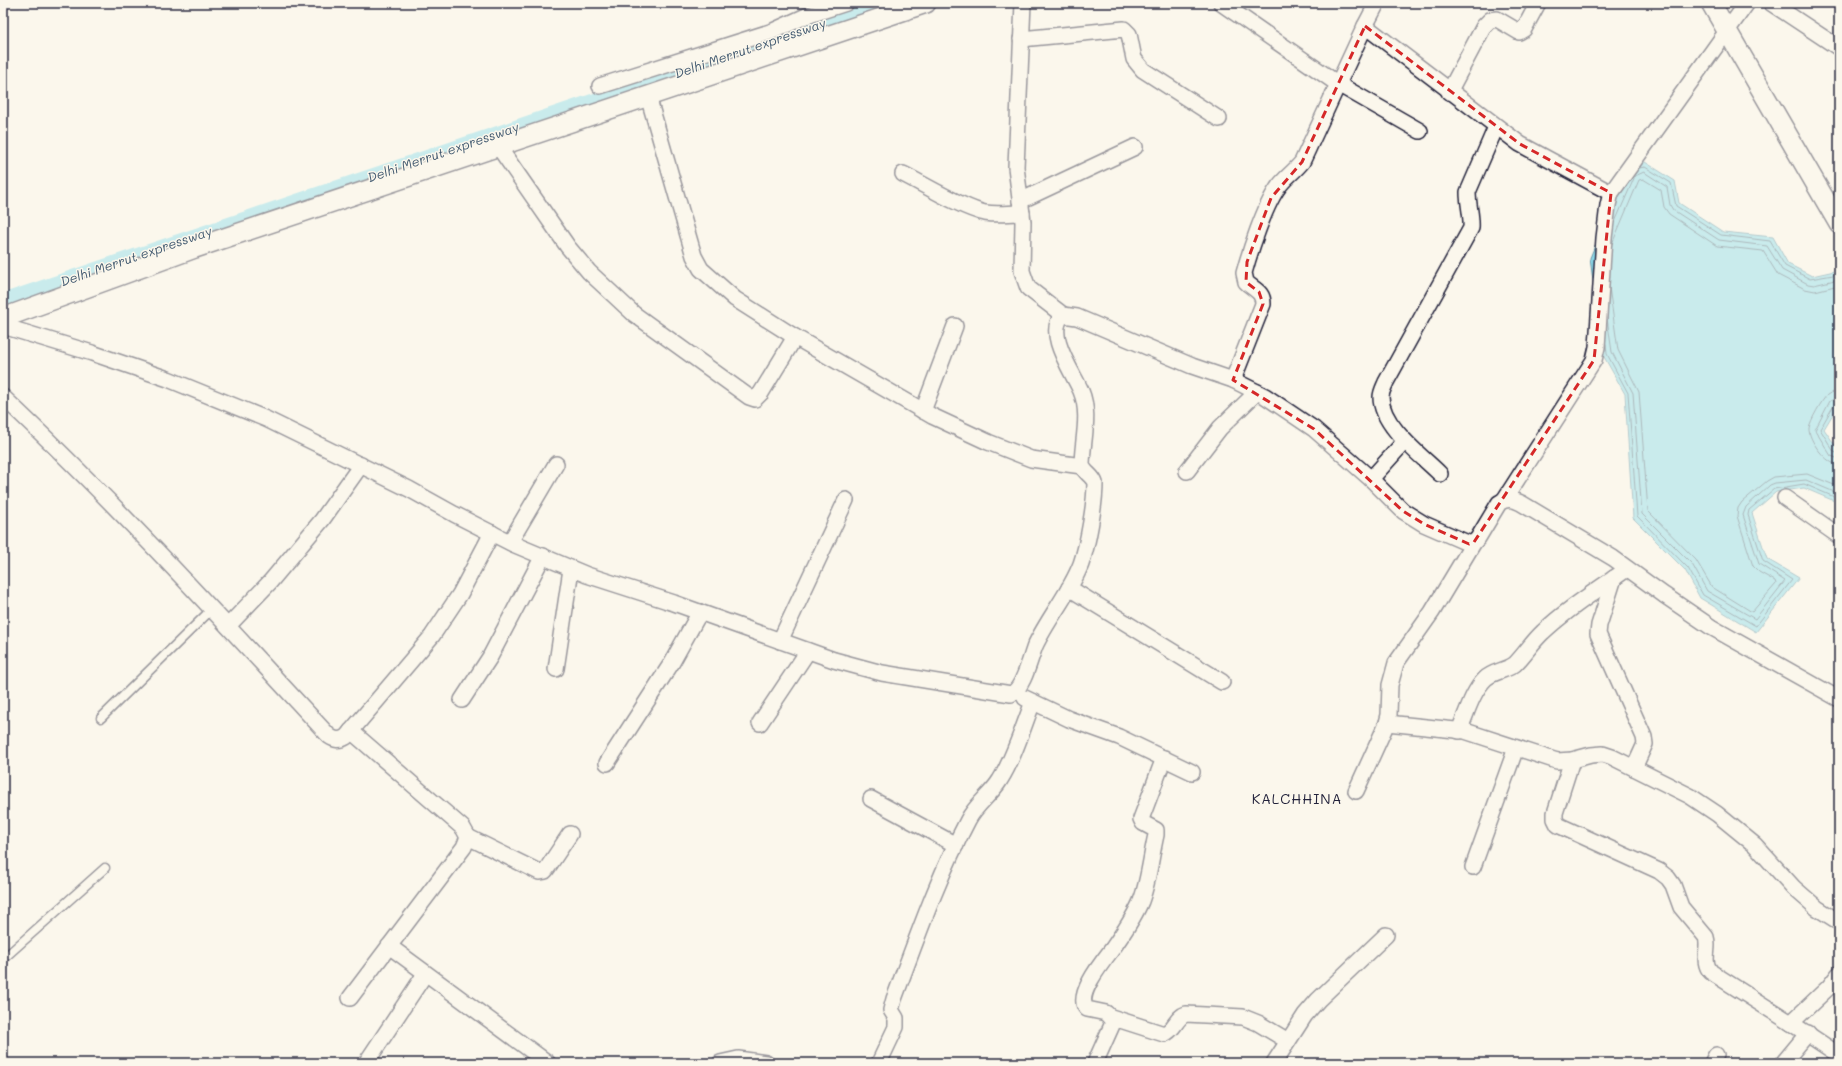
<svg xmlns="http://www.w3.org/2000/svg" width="1842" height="1066" font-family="Mali,sans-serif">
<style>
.water{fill:#8ddceb;stroke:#6292a5}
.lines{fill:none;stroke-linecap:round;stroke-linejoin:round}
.shore{stroke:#4d6c81;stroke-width:1}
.canal{stroke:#8ddceb;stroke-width:15}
.service-casing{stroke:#22223b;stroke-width:11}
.minor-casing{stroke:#22223b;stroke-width:18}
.tertiary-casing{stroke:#22223b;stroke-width:22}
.service{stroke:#fbf7ec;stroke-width:8}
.minor{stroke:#fbf7ec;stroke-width:15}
.tertiary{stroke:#fbf7ec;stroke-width:19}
.marked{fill:none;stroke:#d62828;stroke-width:3;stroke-dasharray:8 5;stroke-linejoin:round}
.labels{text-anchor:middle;stroke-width:3;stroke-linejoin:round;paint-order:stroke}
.water-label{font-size:13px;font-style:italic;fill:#425a70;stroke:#fbf7ec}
.quarter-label{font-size:14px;letter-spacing:1px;fill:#22223b;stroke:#fbf7ec}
</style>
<rect width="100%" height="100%" fill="#fbf7ec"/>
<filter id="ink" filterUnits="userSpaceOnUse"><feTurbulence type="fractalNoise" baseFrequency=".025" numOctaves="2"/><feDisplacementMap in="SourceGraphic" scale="8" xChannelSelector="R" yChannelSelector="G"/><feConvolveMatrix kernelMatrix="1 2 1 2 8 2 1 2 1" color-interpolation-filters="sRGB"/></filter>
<g filter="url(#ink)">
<path class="water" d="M1645 162 1675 181 1679 203 1723 232 1773 237 1788 264 1812 276 1839 270V404L1824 429 1839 451V503L1804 488 1776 492 1752 513 1767 559 1799 578 1756 632 1700 598 1685 570 1633 518 1625 394 1603 355 1590 258 1617 191 1628 168Z"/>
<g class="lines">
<g class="shore">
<path d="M1639 168 1645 167 1671 183 1676 206 1721 235 1770 241 1785 266 1810 279 1839 274"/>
<path d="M1615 222 1635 176 1644 172 1667 187 1670 205 1673 210 1719 240 1767 246 1782 270 1808 284 1814 285 1839 279"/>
<path d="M1612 244 1639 180 1643 179 1661 190 1664 207 1669 214 1717 246 1763 251 1778 275 1805 289 1815 291 1839 285"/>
<path d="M1609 287 1618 350 1639 392 1648 511 1696 560 1712 587 1752 612 1776 584 1775 581 1759 572 1753 566 1737 516 1738 508 1742 502 1767 481 1774 477 1807 474 1839 487"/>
<path d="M1607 318 1612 352 1633 393 1642 514 1692 564 1707 591 1755 619 1785 581 1759 564 1743 515 1746 507 1770 485 1775 483 1806 480 1839 494"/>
<path d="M1606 344 1607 354 1628 393 1637 516 1688 568 1703 595 1756 626 1792 580 1763 561 1748 515 1749 510 1774 489 1804 484 1839 499"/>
<path d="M1839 391C1835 392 1831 392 1827 395 1822 400 1810 421 1809 428 1808 440 1827 465 1839 465"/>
<path d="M1839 397 1830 401 1815 430 1831 456 1839 459"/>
<path d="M1839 402 1834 405 1820 429 1834 452 1839 454"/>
</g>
<path class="canal" d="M3 301 883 3"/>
<defs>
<g id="service">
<path d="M101 718 212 609"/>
<path d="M3 959 105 868"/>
</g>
<g id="minor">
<path d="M1023 3 1016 167 1023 222 1022 271 1028 288 1063 315"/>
<path d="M1221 3 1338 84 1420 131"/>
<path d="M1771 3 1839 48"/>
<path d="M1365 26 1520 144 1611 193"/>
<path d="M1021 39 1124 29 1129 34 1134 59 1143 70 1219 119"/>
<path d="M600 86 773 31 806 16 846 3"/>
<path d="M1449 92 1484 26 1490 20 1497 19 1519 32 1524 29 1538 3"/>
<path d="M648 96 694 256 701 269 735 299 795 337 932 416 988 442 1031 459 1082 466"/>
<path d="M498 146 568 247 589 272 634 314 749 397 755 399 761 393 795 337"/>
<path d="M903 174C925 185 962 208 985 213 997 215 1009 213 1022 213"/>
<path d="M1020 201 1135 147"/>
<path d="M3 326 92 353 168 379 266 419 409 489 454 514 513 544 587 575 674 603 834 660 882 673 1011 694C1023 689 1030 659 1035 646 1048 618 1070 593 1081 564 1088 544 1095 504 1095 483 1093 476 1085 473 1082 466 1082 441 1091 415 1081 391 1073 372 1044 333 1063 315L1077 317 1192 366 1233 380 1265 396 1314 429 1371 479 1403 511 1424 524 1463 541C1470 544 1473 544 1478 538L1499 503C1507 498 1513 499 1521 503L1613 558 1664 595 1711 627 1839 699"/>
<path d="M1233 380 1263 304C1263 291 1254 290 1246 282L1244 273C1250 251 1264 208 1277 189 1283 179 1294 172 1302 162L1365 26 1377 3"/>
<path d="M3 397C117 504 223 621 329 736 335 740 339 741 346 737L432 636 460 594 492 533"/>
<path d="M923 411 955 326"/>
<path d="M1187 471 1220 428 1257 392"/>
<path d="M1440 474C1421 455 1381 426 1381 397 1381 392 1384 387 1386 382L1471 228C1472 216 1468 205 1468 192L1496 127"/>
<path d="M1371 479 1405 441"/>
<path d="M1785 498 1839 536"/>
<path d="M1504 500 1594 360 1597 347 1604 238 1608 205 1611 193 1747 3"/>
<path d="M510 542 556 464"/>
<path d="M1614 578 1599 625 1598 634 1644 737 1645 744 1634 768"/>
<path d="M1069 588 1222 682"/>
<path d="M228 626 270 582 322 520 361 465"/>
<path d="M780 641 846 500"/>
<path d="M556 669 571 569"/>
<path d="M1025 698 1069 719 1119 737 1192 772"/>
<path d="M462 700 490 657 543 556"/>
<path d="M760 723 808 651"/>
<path d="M1387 723 1465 731 1557 761 1572 760 1591 755 1603 754 1612 757 1690 796 1717 814 1755 845 1794 888 1817 908 1839 922"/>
<path d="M1459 731C1466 715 1472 692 1485 679 1493 671 1506 671 1515 664 1525 654 1533 641 1543 632 1568 608 1599 589 1627 569"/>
<path d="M1572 760 1555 813V819L1558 825 1659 871 1668 878 1673 885 1681 907 1706 937C1710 949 1701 961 1711 972L1791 1023 1839 1055"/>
<path d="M607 763 671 664 700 612"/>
<path d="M1356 791 1387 723 1389 715 1390 685 1396 663 1432 612 1474 542"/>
<path d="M871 799 956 845"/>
<path d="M468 837 539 872 545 871 548 867 570 834"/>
<path d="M1473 867 1516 748"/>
<path d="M389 946 548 1063"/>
<path d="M350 998 464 847 468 837 463 828 351 731"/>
<path d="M1111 1017 1164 1034C1175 1030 1176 1017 1186 1014L1243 1017 1258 1023 1288 1041"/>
<path d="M1791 1023 1829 987 1839 974"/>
<path d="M366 1063 425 974"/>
<path d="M720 1063 738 1059 766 1063"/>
<path d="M879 1063 896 1027V1018L891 1010 894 999C917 938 938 877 968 820 976 804 991 795 1000 780 1014 758 1023 727 1033 702"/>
<path d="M1095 1063 1112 1025V1020L1106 1013 1087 1009C1074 996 1104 960 1113 948 1123 933 1134 918 1141 901 1149 880 1151 856 1156 835V830L1143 823 1141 819 1164 758"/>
<path d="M1274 1063 1305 1015 1318 1000 1386 935"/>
<path d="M1712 1063 1716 1055"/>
<path d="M1783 1063 1808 1033"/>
</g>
<g id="tertiary">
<path d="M1711 3 1839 224"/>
<path d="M3 318 195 248 926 3"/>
</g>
</defs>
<use href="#service" class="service-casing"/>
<use href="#minor" class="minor-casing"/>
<use href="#tertiary" class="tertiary-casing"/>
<use href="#service" class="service"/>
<use href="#minor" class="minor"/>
<use href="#tertiary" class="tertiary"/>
</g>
</g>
<path d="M0 0H1842V1066H0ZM1365 26 1520 144 1611 193 1594 360 1474 542 1469 544 1424 524 1403 511 1314 429 1233 380 1263 304 1259 292 1246 282 1247 262 1271 198 1302 162Z" fill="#fbf7ec" fill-opacity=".55" fill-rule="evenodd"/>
<path class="marked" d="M1365 26 1520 144 1611 193 1594 360 1474 542 1469 544 1424 524 1403 511 1314 429 1233 380 1263 304 1259 292 1246 282 1247 262 1271 198 1302 162Z"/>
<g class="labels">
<g class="water-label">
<text transform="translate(750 48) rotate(-19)" y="5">Delhi Merrut expressway</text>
<text transform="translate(443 152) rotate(-19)" y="5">Delhi Merrut expressway</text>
<text transform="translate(136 256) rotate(-19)" y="5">Delhi Merrut expressway</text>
</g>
<g class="quarter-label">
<text x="1297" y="804">KALCHHINA</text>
</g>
</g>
<rect width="1842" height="1066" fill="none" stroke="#fbf7ec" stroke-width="16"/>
<rect x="8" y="8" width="1826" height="1050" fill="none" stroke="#22223b" stroke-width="1.5" filter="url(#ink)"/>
</svg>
